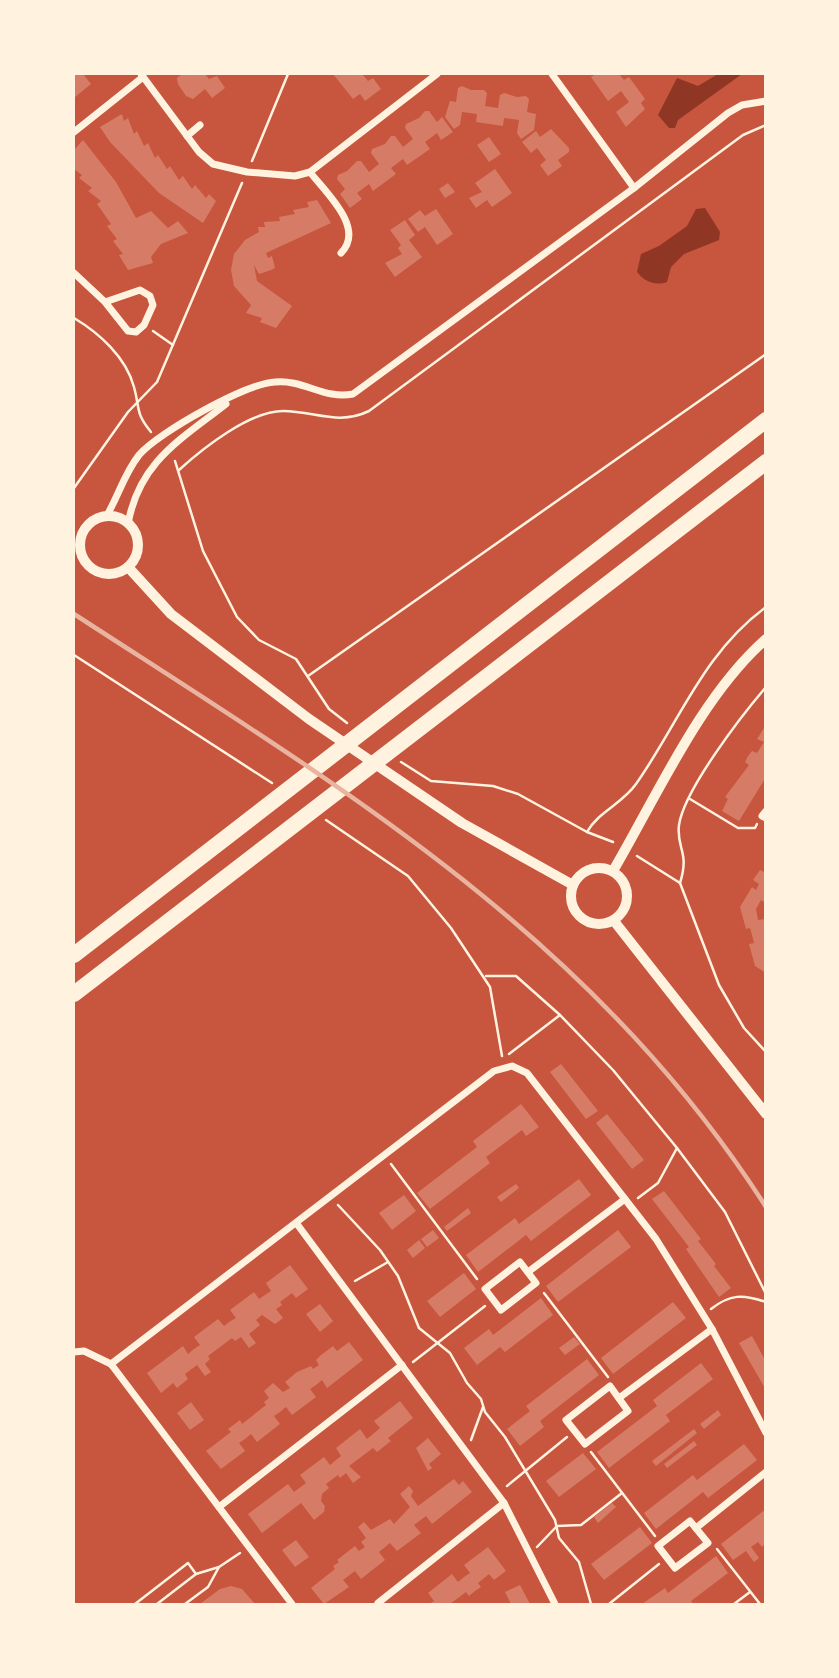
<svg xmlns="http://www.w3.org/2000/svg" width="839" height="1678" font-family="'PT Sans Narrow',sans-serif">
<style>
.water{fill:#8f3625}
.building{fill:#d67c66}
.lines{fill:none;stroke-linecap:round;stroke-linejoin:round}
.path{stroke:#fff3e0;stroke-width:2.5}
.minor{stroke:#fff3e0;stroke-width:7}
.tertiary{stroke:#fff3e0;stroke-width:10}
.motorway{stroke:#fff3e0;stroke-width:16}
.rail{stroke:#e9b49f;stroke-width:4.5}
</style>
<rect width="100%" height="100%" fill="#c8553d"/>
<g class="water">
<path d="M718 74H742L678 120 675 128H669L658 115 677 78 698 86Z"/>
<path d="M705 208 720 232 719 240 684 254 671 267 667 282C655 286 645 282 637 272L641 254 659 246 687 226 696 209Z"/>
</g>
<g class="building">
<path d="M74 74H83L91 84 74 98Z"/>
<path d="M182 74H205L209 79 217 76 225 88 212 98 205 89 193 99 186 96 178 84 177 78Z"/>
<path d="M333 74H362L368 81 373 78 381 89 365 101 360 94 353 99Z"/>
<path d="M596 74H619L624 80 629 77 645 99 641 103 645 109 626 127 616 112 629 102 621 91 608 101 591 77Z"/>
<path d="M462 86 471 90H484L487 93 485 106 498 108 500 95 504 93 517 97 526 96 529 99 527 112 536 114 534 130 521 139 517 133 519 120 504 118 503 126 476 122 477 114 462 112 460 125 454 129 445 117 450 101 456 102 458 88Z"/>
<path d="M425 111H429L437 122 442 117 453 132 441 140 437 133 425 142 430 149 407 165 403 159 391 168 396 174 373 191 369 184 357 193 362 199 350 208 340 194 345 189 337 179 338 175 347 171 357 161H361L369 172 379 164 371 153 372 149 385 144 391 136H395L403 147 413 139 405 128 406 124 419 118Z"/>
<path d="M122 114 124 121 128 118 134 134 137 131 144 146 148 143 155 158 158 155 167 169 170 166 179 180 183 176 192 189 195 185 206 198 209 194 216 201 203 223 159 193 110 142 100 127Z"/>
<path d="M551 129 569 148V152L558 160 562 166 548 176 540 165 546 160 537 148 531 153 522 142 536 131 540 137Z"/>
<path d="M489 137 501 154 489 162 477 145Z"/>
<path d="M83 140 116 182 136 218 151 211 168 228 178 221 188 233 161 244 151 257 153 263 128 270 119 255 123 254 113 241 117 239 107 226 111 224 97 204 101 201 88 191 92 188 79 178 82 175 74 169V150Z"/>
<path d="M495 169 512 193 492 207 487 200 476 208 469 198 482 192 475 183Z"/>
<path d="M448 183 455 192 445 198 439 189Z"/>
<path d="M317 200 331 223 266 253 268 258 272 256 275 268 271 270 259 274 254 265 257 281 292 306 276 328 260 322 262 318 246 313 251 305 234 286 231 270 234 254 245 240 259 232 258 227H265L264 222 280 221 279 217 295 214 293 210 309 207 307 202Z"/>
<path d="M436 209 453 234 437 245 425 227 418 232 408 219 420 210 425 216Z"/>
<path d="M405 220 415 235 409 240 422 257 395 277 385 263 402 254 398 248 401 245 390 230Z"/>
<path d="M766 725V777L739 821 722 811 728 799 725 797 749 765 745 762 748 756 752 751 757 753 764 742 757 739Z"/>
<path d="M760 870 766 873V903L761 900 756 909 758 920 766 919V973L755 966 749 944 754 943 752 935 750 928 746 929 740 907 752 887 756 890 759 884 753 880Z"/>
<path d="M561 1064 598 1111 586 1119 550 1072Z"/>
<path d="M521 1104 539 1127 526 1136 522 1130 486 1157 490 1163 430 1209 417 1193 477 1147 473 1141Z"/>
<path d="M607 1114 644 1160 632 1169 596 1123Z"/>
<path d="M579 1179 591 1195 531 1241 526 1235 478 1272 466 1255 515 1218 519 1224Z"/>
<path d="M516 1184 519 1188 501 1202 497 1197Z"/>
<path d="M664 1191 701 1239 698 1241 716 1264 714 1266 731 1288 719 1297 686 1249 689 1247 652 1199Z"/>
<path d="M404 1195 416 1211 392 1230 379 1213Z"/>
<path d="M468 1208 471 1213 447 1231 444 1227Z"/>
<path d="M433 1230 439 1238 427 1247 421 1239Z"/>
<path d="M618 1230 631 1247 558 1302 546 1286Z"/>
<path d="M419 1240 425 1248 413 1258 407 1250Z"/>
<path d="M290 1265 308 1289 296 1298 292 1293 280 1302 282 1305 276 1309 283 1318 275 1324 262 1315 256 1320 260 1325 249 1334 256 1343 249 1348 241 1337 235 1341 232 1338 208 1356 210 1359 205 1364 211 1372 205 1376 197 1365 185 1374 188 1379 177 1388 173 1383 161 1393 147 1373 183 1346 188 1354 194 1349 200 1345 194 1337 218 1319 224 1326 229 1322 236 1318 230 1310 254 1292 259 1299 271 1291 266 1283Z"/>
<path d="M464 1273 476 1289 440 1317 427 1301Z"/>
<path d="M541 1298 553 1315 505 1352 500 1347 477 1365 464 1348 489 1329 493 1335Z"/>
<path d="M673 1302 686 1318 613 1374 601 1358Z"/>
<path d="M320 1304 333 1321 320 1332 306 1314Z"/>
<path d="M752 1336 766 1362V1390L739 1343Z"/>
<path d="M574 1337 580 1344 565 1355 559 1348Z"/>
<path d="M349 1342 363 1360 327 1388 322 1380 316 1385 310 1389 316 1397 292 1415 286 1407 280 1412 274 1416 280 1424 257 1442 251 1434 245 1439 239 1443 245 1451 221 1469 206 1451 231 1432 228 1429 240 1420 242 1424 266 1405 264 1402 269 1398 264 1391 273 1383 283 1392 290 1388 285 1382 297 1372 311 1366 313 1369 319 1365 316 1360 321 1355 333 1346 337 1351Z"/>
<path d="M587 1359 599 1375 540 1421 544 1427 520 1446 507 1429 530 1411 526 1406Z"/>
<path d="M701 1363 713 1379 666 1415 670 1421 609 1468 597 1452 657 1406 653 1400Z"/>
<path d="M400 1401 413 1418 388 1438 391 1441 377 1452 373 1448 349 1466 361 1477 353 1483 346 1473 340 1478 338 1475 326 1484 329 1488 322 1494 321 1501 325 1506 324 1512 314 1520 301 1503 262 1533 248 1514 288 1484 294 1492 306 1483 300 1475 324 1457 330 1465 336 1460 341 1456 336 1448 360 1429 367 1439 380 1428 374 1421Z"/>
<path d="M191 1402 204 1420 190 1430 177 1413Z"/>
<path d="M718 1410 721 1415 704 1429 700 1424Z"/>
<path d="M694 1429 697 1433 656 1466 652 1461Z"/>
<path d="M428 1438 441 1454 429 1464 432 1468 428 1471 416 1448Z"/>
<path d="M694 1441 697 1445 667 1468 664 1464Z"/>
<path d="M744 1444 757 1460 708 1498 703 1492 656 1529 644 1513 693 1475 697 1480Z"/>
<path d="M583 1453 596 1469 559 1497 546 1481Z"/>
<path d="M454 1479 459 1485 463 1481 472 1492 432 1524 426 1516 414 1525 421 1533 397 1551 390 1543 379 1552 385 1560 361 1579 355 1571 343 1580 349 1587 324 1604 311 1588 335 1569 333 1566 339 1562 337 1560 355 1546 359 1551 365 1547 361 1542 366 1538 358 1527 364 1522 371 1530 390 1519 394 1524 410 1507 400 1494 409 1486 413 1491 411 1496 418 1506Z"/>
<path d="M612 1503 616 1507 598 1523 594 1517Z"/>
<path d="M766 1509V1543L762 1547 758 1542 751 1547 759 1558 754 1562 746 1551 733 1560 721 1544Z"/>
<path d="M640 1527 652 1543 604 1580 591 1564Z"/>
<path d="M296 1540 309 1557 295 1567 282 1550Z"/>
<path d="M488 1547 506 1571 494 1580 489 1574 478 1583 481 1587 475 1591 469 1596 466 1592 450 1604H429L434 1601 428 1593 452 1574 458 1582 464 1577 470 1573 464 1565Z"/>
<path d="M716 1556 728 1573 691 1601 694 1604H642L665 1588 668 1593Z"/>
<path d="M520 1585 530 1604H511L505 1592Z"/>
<path d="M231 1586 242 1589 255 1604H200L220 1589Z"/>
</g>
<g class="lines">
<g class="path">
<path d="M252 161 288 74"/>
<path d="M74 318C99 333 126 357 134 387 140 408 135 413 151 432"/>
<path d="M153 331 173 345"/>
<path d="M175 461 203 551 237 617 259 640 296 659 329 709 347 723"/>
<path d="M179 470C203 448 250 411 283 411 315 411 338 426 369 411L743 135 766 125"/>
<path d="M74 488 128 412 157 382 242 183"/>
<path d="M74 655 272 783"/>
<path d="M308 676 766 354"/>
<path d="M401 762 431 781 493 786 518 794 587 832 613 842"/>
<path d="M690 799 738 828H755L757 824"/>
<path d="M326 820 408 876 451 928 490 987 502 1056"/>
<path d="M587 832C599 811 622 804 636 784 679 723 703 653 766 607"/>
<path d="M637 856 680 883 719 985 744 1028 766 1052"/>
<path d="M680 883C690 851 676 849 679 825 684 790 742 715 766 687"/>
<path d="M486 976H516L560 1015 509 1054"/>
<path d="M560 1015 613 1070 677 1148 658 1183 638 1198"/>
<path d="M677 1148 725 1212 766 1294"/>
<path d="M391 1164 477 1279"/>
<path d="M338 1205 380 1250 398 1276 419 1328 450 1353 467 1383 481 1399 485 1412 505 1437 555 1520 559 1538 579 1562 591 1604"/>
<path d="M355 1281 388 1262"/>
<path d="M544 1293 608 1377"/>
<path d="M711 1309C730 1294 743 1294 766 1302"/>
<path d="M413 1362 485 1306"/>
<path d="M471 1440 483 1407"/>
<path d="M591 1452 655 1536"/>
<path d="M507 1486 567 1437"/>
<path d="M537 1547 557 1526 581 1525 622 1493"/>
<path d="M717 1549 760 1604"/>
<path d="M135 1604 188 1563 196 1574 219 1567"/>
<path d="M157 1604 196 1574"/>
<path d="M185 1604 208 1587 219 1567 240 1553"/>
<path d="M609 1604 659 1564"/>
<path d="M734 1604 750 1592"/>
</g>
<g class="minor">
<path d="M141 74 199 152 213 164 247 172 295 176 310 172 437 74"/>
<path d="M552 74 634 188"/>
<path d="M74 132 143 77"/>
<path d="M187 136 200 125"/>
<path d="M310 172C325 192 366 228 341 253"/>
<path d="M74 273 105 302 128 331 136 332 144 325 153 305 150 296 140 290 105 302"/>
<path d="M106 517C118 497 124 474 139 455 159 432 245 384 275 382 303 379 325 400 353 394L634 188 728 113 742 105 766 101"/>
<path d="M128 524C139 462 180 440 226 404"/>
<path d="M766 811 762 816 766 818"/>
<path d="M297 1224 504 1503 555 1604"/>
<path d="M520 1262 536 1283 501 1310 485 1289Z"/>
<path d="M528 1272 625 1199"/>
<path d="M74 1352 84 1351 111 1364 292 1604"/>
<path d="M111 1364 494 1071 512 1066 527 1073 656 1239 712 1329 766 1433"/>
<path d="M610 1386 628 1411 585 1444 566 1420Z"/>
<path d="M619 1398 712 1329"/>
<path d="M219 1507 402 1365"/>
<path d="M690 1521 708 1543 675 1568 658 1546Z"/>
<path d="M696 1528 766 1472"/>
<path d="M378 1603 504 1503"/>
</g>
<g class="tertiary">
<circle cx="109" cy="545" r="29"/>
<path d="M128 567 171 614 309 719 462 823 573 885"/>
<circle cx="599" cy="896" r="28"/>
<path d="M613 871C657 796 701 696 766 639"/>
<path d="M614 921 766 1114"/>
</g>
<g class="motorway">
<path d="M74 955 766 420"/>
<path d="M74 994 766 462"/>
</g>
<path class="rail" d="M74 614C339 786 590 933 766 1207"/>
</g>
<rect width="839" height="1678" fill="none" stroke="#fff3e0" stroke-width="150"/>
</svg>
